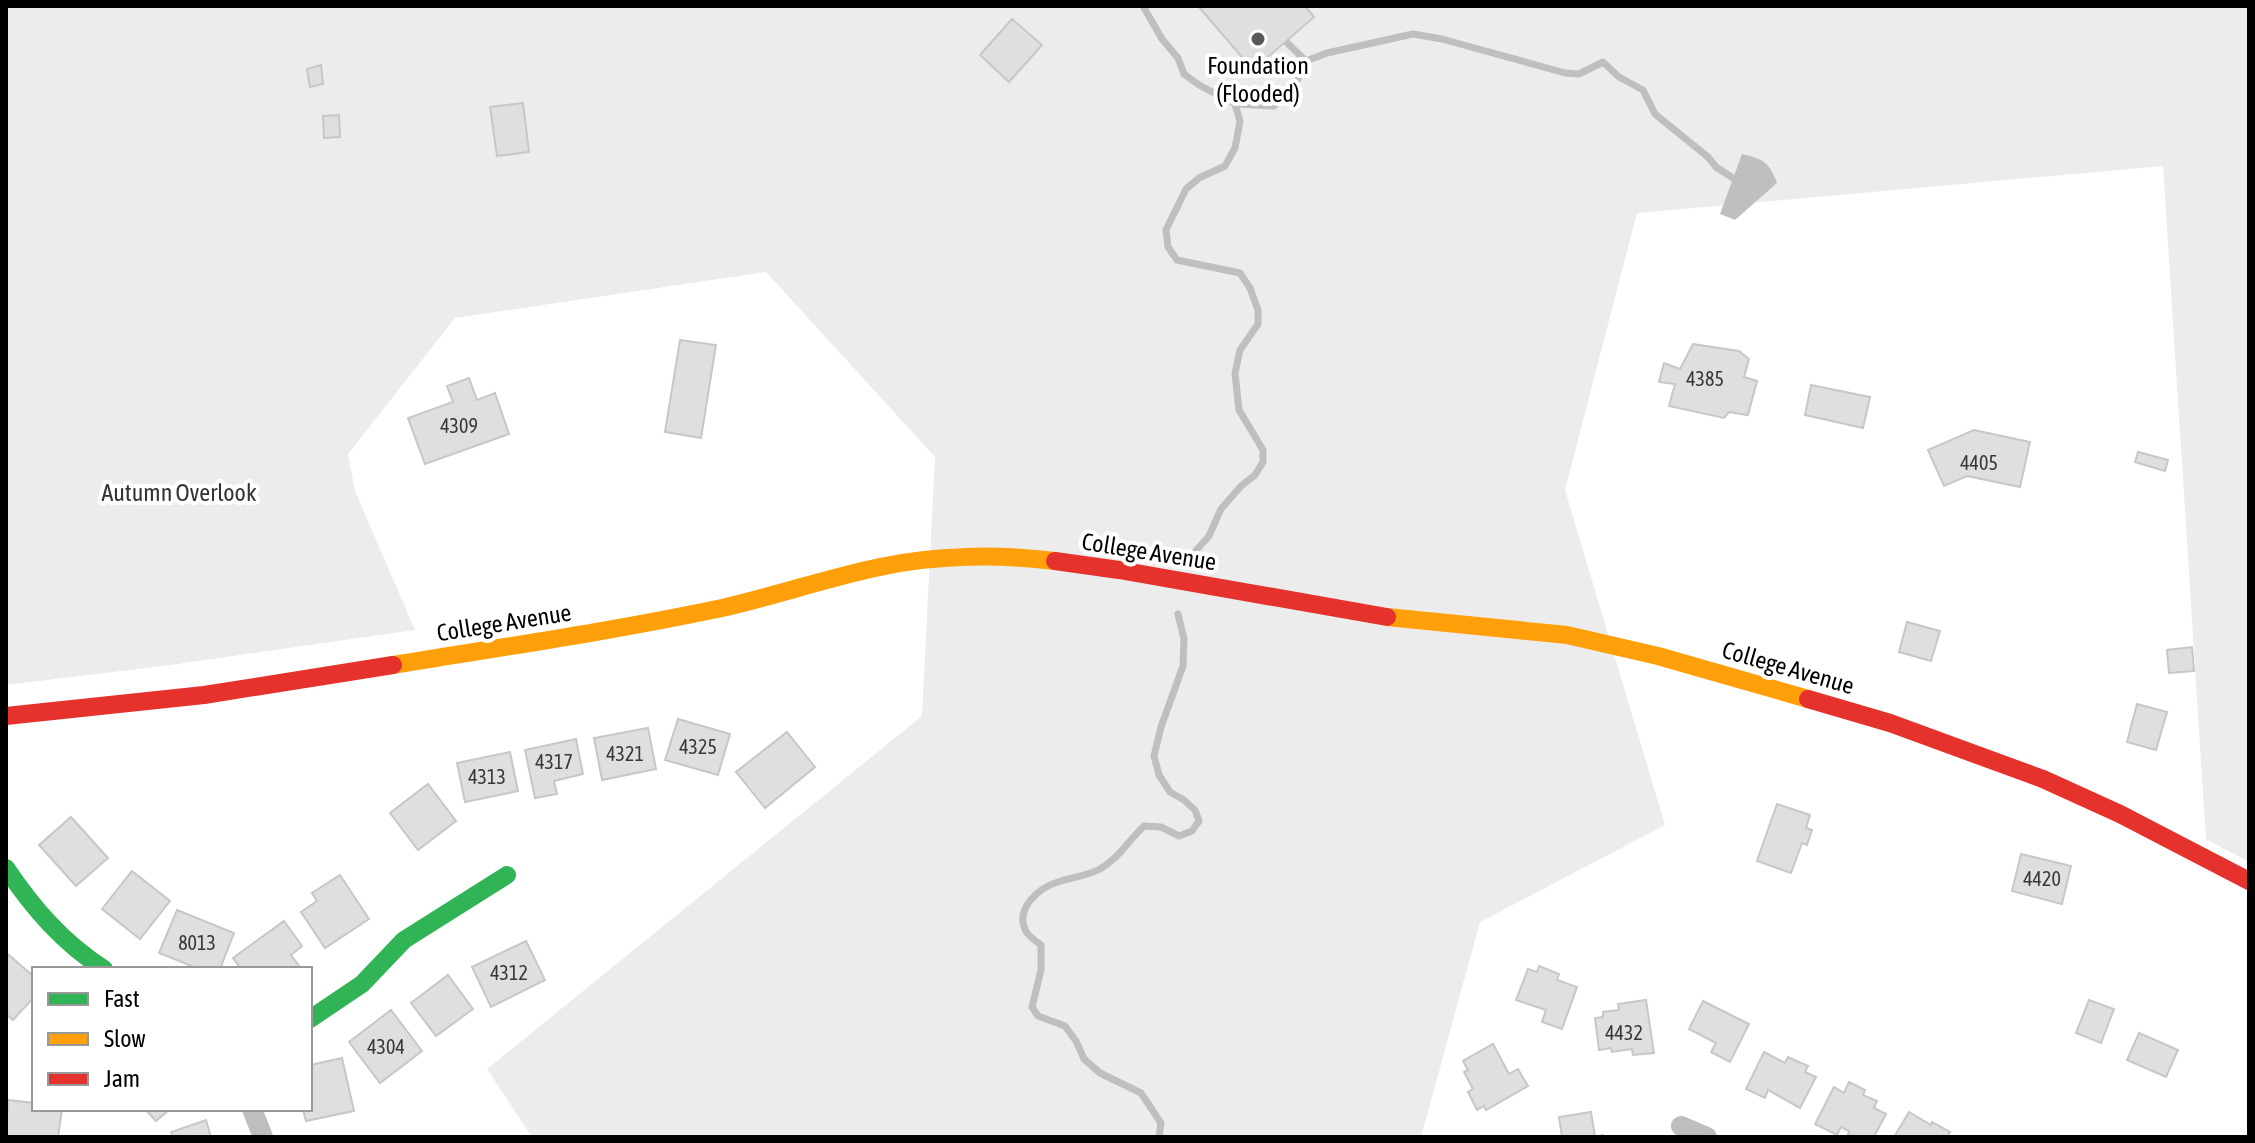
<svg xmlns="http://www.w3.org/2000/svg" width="2255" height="1143" font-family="'Asap Condensed',sans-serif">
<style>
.green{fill:#ececec}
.water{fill:#bfbfbf}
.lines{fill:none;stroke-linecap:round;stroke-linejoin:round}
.stream{stroke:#bfbfbf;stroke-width:7}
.building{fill:#dfdfdf;stroke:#c7c7c7;stroke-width:2}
.street{stroke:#bebebe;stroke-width:20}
.fast{stroke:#30b455;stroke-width:18}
.slow{stroke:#ff9f0a;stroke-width:18}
.jam{stroke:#e5322d;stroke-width:18}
.poi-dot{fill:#595959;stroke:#fff;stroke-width:3}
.labels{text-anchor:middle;stroke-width:8;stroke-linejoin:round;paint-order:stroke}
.number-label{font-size:20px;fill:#383838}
.poi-label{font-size:24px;fill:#000;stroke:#fff}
.park-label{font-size:24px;fill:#333;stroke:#fff}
.street-label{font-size:24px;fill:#000;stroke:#fff}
</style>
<rect width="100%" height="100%" fill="#fff"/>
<path class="green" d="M6 6H2249V862L2206 839 2163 166 1637 213 1565 490 1665 825 1480 922 1421 1137H532L487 1069 922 716 935 457 766 272 455 318 348 454 355 491 415 630 171 665 6 685Z"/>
<path class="water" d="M1742 154C1763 159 1769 162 1777 183L1735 220 1720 214Z"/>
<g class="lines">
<g class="stream">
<path d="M1143 6 1162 39 1178 58 1184 74 1199 85 1235 104 1240 121 1235 148 1225 166 1199 178 1186 189 1166 230 1168 247 1177 260 1240 273 1250 288 1258 310V324L1240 350 1235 373 1239 410 1263 450V462L1255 475 1241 486 1221 509 1209 536 1193 554"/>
<path d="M1279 35 1306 61"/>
<path d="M1235 104 1274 106 1296 83 1306 61 1327 53 1413 34 1442 39 1565 73 1579 74 1603 62 1619 77 1643 90 1655 114 1708 157 1716 167 1733 178"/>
<path d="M1159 1137 1161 1123 1141 1093 1100 1073 1084 1059 1076 1041 1065 1026 1038 1016 1032 1007 1041 970V945C1037 942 1030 937 1027 933 1013 910 1038 888 1058 882 1072 877 1087 876 1100 869 1118 859 1129 840 1144 826L1161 827 1179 836 1192 831 1199 821 1195 810 1184 800 1170 792 1159 775 1154 756 1161 727 1183 666 1184 639 1178 614"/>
</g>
</g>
<g class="building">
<path d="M1198 6H1305L1314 17 1253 70Z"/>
<path d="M1012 19 1042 45 1009 82 980 55Z"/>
<path d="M321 65 323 84 310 87 307 69Z"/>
<path d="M523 103 529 152 497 156 490 107Z"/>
<path d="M339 115 340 137 324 138 323 116Z"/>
<path d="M680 340 716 345 701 438 665 432Z"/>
<path d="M1693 344 1739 351 1749 359 1744 377 1757 381 1748 415 1729 412 1724 418 1669 406 1675 384 1659 382 1664 363 1680 369Z"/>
<path d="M469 378 477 400 495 393 509 434 425 464 408 418 453 402 447 386Z"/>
<path d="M1811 385 1870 397 1863 428 1805 415Z"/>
<path d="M1974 430 2030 442 2020 487 1967 476 1944 486 1928 450Z"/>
<path d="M2138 452 2168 460 2165 471 2135 462Z"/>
<path d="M1907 622 1940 631 1931 661 1899 652Z"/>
<path d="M2192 647 2194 671 2169 673 2167 650Z"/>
<path d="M2137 704 2167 712 2156 750 2127 742Z"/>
<path d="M678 719 730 734 718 775 665 760Z"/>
<path d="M648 728 656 769 602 780 594 738Z"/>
<path d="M787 732 815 767 765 808 736 772Z"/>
<path d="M576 739 583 774 554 781 557 794 535 798 525 750Z"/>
<path d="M510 752 518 791 465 802 457 763Z"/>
<path d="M428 784 456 821 418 850 390 813Z"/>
<path d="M1777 804 1810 815 1806 828 1812 830 1807 845 1802 843 1791 873 1757 861Z"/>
<path d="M71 817 108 858 76 886 39 845Z"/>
<path d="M2021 854 2071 866 2062 904 2012 891Z"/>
<path d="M132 871 170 901 140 939 102 909Z"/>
<path d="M340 875 369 919 325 948 301 912 317 901 312 893Z"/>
<path d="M177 910 234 933 220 969H199L159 953Z"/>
<path d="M284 921 302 946 291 955 299 966 296 969H241L233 958Z"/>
<path d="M526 941 545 980 491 1007 472 967Z"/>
<path d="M9 955 34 977V997L13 1020 6 1014V959Z"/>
<path d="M1539 966 1559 974 1557 980 1577 987 1562 1029 1542 1022 1546 1010 1516 1000 1528 969 1537 972Z"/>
<path d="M448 975 473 1009 436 1036 411 1003Z"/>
<path d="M1646 1000 1654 1053 1633 1055 1632 1049 1612 1052 1611 1048 1599 1050 1595 1018 1603 1017V1012L1619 1010 1618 1004Z"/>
<path d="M2089 1000 2114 1009 2101 1043 2076 1033Z"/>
<path d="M1703 1001 1749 1024 1730 1062 1711 1052 1716 1043 1689 1029Z"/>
<path d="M391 1010 422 1051 380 1083 349 1042Z"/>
<path d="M2139 1033 2178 1050 2166 1077 2127 1060Z"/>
<path d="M1493 1044 1509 1074 1518 1069 1528 1086 1486 1110 1484 1106 1477 1110 1468 1092 1473 1089 1464 1072 1468 1070 1463 1061Z"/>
<path d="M1764 1052 1785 1063 1788 1057 1808 1066 1805 1072 1816 1077 1800 1108 1768 1090 1765 1098 1746 1089Z"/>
<path d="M342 1058 354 1111 306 1121 303 1109H310V1065Z"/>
<path d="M1849 1082 1865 1090 1863 1095 1877 1101 1874 1108 1886 1114 1874 1137H1853L1848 1134 1849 1131 1841 1127 1837 1135 1815 1124 1834 1087 1844 1093Z"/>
<path d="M8 1100 34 1103V1109H62L58 1137H6Z"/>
<path d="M145 1109H170L156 1121Z"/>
<path d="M1591 1112 1595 1137 1603 1135 1604 1137H1562L1559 1117Z"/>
<path d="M1909 1112 1931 1125 1932 1122 1950 1132 1947 1137H1894Z"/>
<path d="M206 1120 211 1137H173L171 1132Z"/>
</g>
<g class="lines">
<g class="street">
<path d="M252 1109 263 1137"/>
<path d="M1681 1126 1707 1137"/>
</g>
<g class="fast">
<path d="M6 868C33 908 63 943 104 969"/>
<path d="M310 1019 362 984 404 940 507 875"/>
</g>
<g class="slow">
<path d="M1387 617 1567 635 1658 656 1808 699"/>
<path d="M393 665C503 647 613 631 722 608 775 596 827 578 880 567 934 555 999 554 1055 561"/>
</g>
<g class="jam">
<path d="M1055 561 1119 570 1387 617"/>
<path d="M1808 699 1890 723 2043 779 2120 814 2249 881"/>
<path d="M6 716 204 695 393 665"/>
</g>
</g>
<circle class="poi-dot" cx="1258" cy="39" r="8"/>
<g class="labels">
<g class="number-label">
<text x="1705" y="386">4385</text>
<text x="459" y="433">4309</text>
<text x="1979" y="470">4405</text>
<text x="698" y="754">4325</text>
<text x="625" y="761">4321</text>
<text x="554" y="769">4317</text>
<text x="487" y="784">4313</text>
<text x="2042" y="886">4420</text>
<text x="197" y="950">8013</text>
<text x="509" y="980">4312</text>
<text x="1624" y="1040">4432</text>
<text x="386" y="1054">4304</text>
</g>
<g class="poi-label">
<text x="1258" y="74">Foundation<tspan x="1258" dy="28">(Flooded)</tspan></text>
</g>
<g class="park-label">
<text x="179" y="501">Autumn Overlook</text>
</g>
<g class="street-label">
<text transform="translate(1149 552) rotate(9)" y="8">College Avenue</text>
<text transform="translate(504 623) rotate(-9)" y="8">College Avenue</text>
<text transform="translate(1788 668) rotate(16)" y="8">College Avenue</text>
</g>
</g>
<rect width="2255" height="1143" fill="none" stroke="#000000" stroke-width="16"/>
<rect x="32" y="967" width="280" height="144" fill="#ffffff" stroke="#999999" stroke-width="2"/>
<rect x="48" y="993" width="40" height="12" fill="#30b455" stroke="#999999" stroke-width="2"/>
<text x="104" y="1007" font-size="24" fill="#000000">Fast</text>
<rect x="48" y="1033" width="40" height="12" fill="#ff9f0a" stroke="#999999" stroke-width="2"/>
<text x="104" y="1047" font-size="24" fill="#000000">Slow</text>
<rect x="48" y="1073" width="40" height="12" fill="#e5322d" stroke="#999999" stroke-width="2"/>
<text x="104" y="1087" font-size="24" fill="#000000">Jam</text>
</svg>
